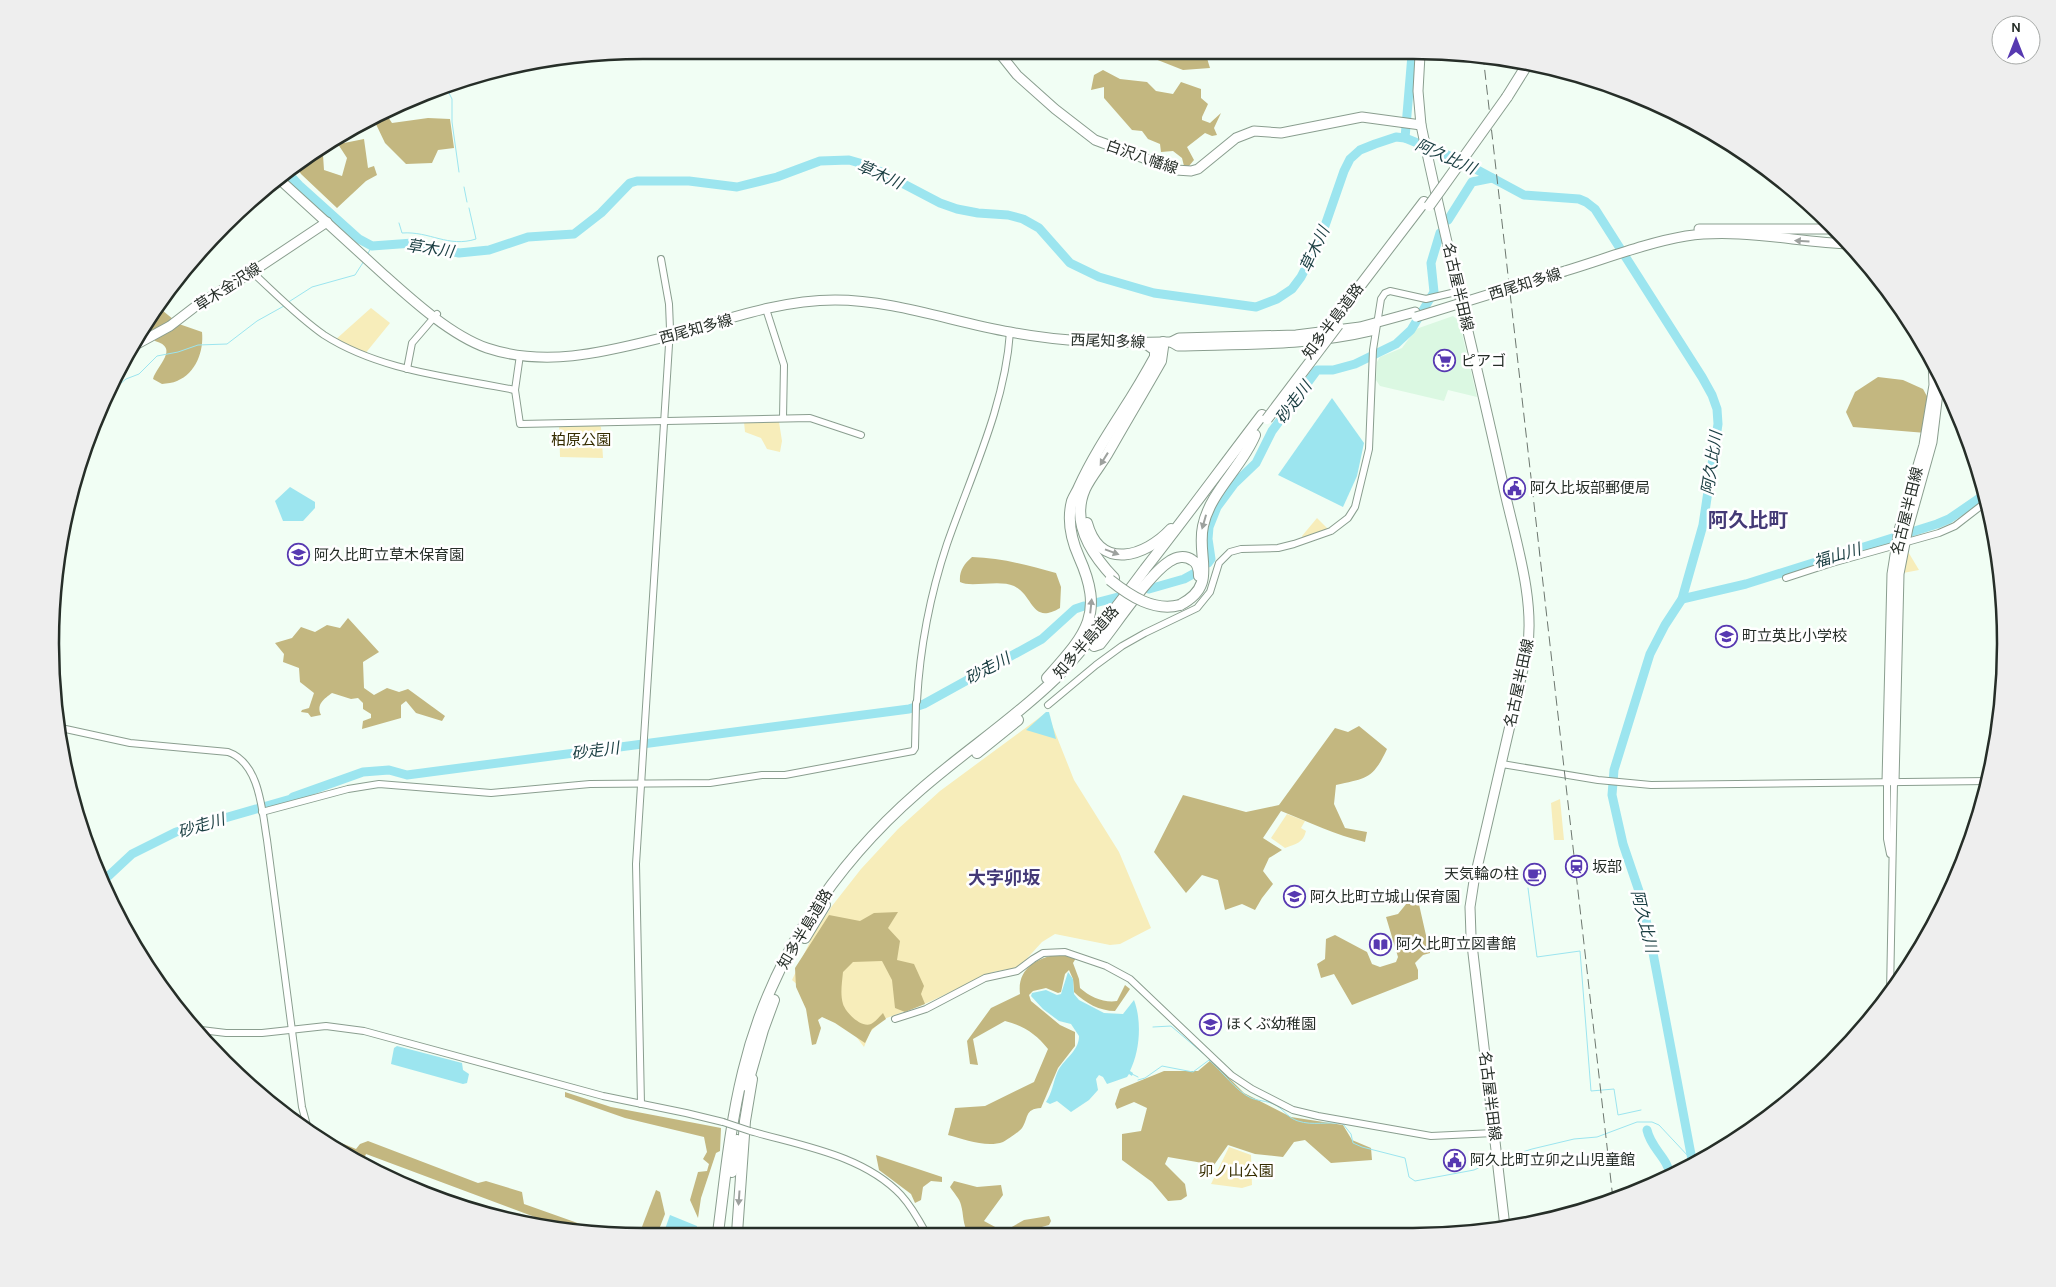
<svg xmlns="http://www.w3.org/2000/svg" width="2056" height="1287" font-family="Karla,'Noto Sans JP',sans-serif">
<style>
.built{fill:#dbf8e2}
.green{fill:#f7edba}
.forest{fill:#c3b780}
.water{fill:#9ce5ef}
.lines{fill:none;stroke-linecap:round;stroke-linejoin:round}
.stream{stroke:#9ce5ef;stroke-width:1}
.river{stroke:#9ce5ef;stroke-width:9}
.minor-casing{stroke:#8a9e8f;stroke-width:8}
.major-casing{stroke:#8a9e8f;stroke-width:11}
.highway-casing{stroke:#8a9e8f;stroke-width:12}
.minor{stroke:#fff;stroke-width:6}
.major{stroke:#fff;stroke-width:9}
.highway{stroke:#fff;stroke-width:10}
.rail{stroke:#6d776f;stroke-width:1;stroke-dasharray:10 5;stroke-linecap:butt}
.minor-bridge-casing{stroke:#8a9e8f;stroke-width:8;stroke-linecap:butt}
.major-bridge-casing{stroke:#8a9e8f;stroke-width:11;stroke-linecap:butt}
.highway-bridge-casing{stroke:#8a9e8f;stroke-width:12;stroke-linecap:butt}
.minor-bridge{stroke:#fff;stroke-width:6}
.major-bridge{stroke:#fff;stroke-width:9}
.highway-bridge{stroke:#fff;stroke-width:10}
.oneway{fill:#9da19e}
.labels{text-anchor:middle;stroke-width:5;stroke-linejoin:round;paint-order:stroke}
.street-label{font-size:15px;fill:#262e28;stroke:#fff}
.poi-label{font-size:15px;fill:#262e28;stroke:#fff;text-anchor:start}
.park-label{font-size:15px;fill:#352c00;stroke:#fff}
.water-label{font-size:16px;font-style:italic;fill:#1a3e42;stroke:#fff}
.quarter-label{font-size:18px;font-weight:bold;fill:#443a76;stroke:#fff}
.district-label{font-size:20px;font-weight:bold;fill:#443a76;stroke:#fff}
.rim{fill:none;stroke:#262e28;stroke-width:2.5}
</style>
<rect width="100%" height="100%" fill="#f1fef4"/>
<path class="built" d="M1453 316 1459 321 1477 397 1448 390 1444 401 1380 386 1376 380 1377 362 1380 357 1402 348 1416 329Z"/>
<g class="green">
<path d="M371 308 390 323 364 355 334 341Z"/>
<path d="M744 422H779L782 441 780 452 767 449 761 438 745 432Z"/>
<path d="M596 423 601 427 603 458 560 457 559 425Z"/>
<path d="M1317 518 1328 529 1303 538 1302 536Z"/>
<path d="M1907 550 1919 570 1903 573Z"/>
<path d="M1047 712 1074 780 1119 852 1151 928 1120 944 1110 945 1055 934 1042 942 1021 965 1014 968 993 972 927 1003 884 1019 870 1032 864 1047 855 1035 792 980 813 935 832 906 861 869 898 829 940 791Z"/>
<path d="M1560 799 1564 840H1554L1551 803Z"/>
<path d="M1287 814 1305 821 1301 828 1306 831C1303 843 1296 844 1285 848L1271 838Z"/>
<path d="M1229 1147 1251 1155 1252 1185 1242 1188 1211 1184Z"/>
</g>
<g class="forest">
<path d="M1145 55H1206L1210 68 1183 70Z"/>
<path d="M1103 70 1120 79 1147 82 1156 91 1173 94 1181 82 1201 89V98L1208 104 1202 117V120L1210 123 1221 113 1214 128 1217 135 1212 136 1205 133 1187 147 1194 160 1189 166H1184L1182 158 1173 151 1161 152 1160 144 1148 139 1142 131 1132 130 1104 98V87L1091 90 1094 75Z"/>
<path d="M386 114 392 123 428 118 450 119 454 148 438 150 432 163 406 164 385 143 374 120Z"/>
<path d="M342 136 344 143 364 139 368 168 374 166 377 175 366 181 337 208 301 174 295 165 314 150 326 144V151L323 155 324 170 342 176 347 158 336 141Z"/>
<path d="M157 306 179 324 202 332C204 351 196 373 177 381 173 383 167 383 162 384L153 379C157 365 180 348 155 341L145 324Z"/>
<path d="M1878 377 1903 380 1923 389 1934 409 1926 433 1853 427 1846 412 1855 392Z"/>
<path d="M972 557C1001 558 1028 565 1056 573L1061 587 1060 608C1031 625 1034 596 1014 586 999 579 971 588 960 582 959 571 964 564 972 557Z"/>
<path d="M348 618 379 652 363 662 364 688 374 695 387 688 399 692 408 689 445 716 442 721 416 713 406 701 401 705V718L362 729 363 721 371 718V714L363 709V703L358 698 351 699 332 693C324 699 316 704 321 715L311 717 308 713 301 712 302 710 309 708 314 693 300 682 299 668 283 662 284 654 275 643 292 638 301 627 315 632 327 625 340 628Z"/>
<path d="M1359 726 1387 749C1373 779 1367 778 1336 785L1334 804 1345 828 1367 832 1365 842C1335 835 1309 822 1281 811L1263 838 1282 850 1269 858 1263 871 1273 884 1262 898 1255 910 1242 904 1225 910 1218 880 1202 875 1186 893 1154 852 1183 795 1246 812 1279 805 1335 728 1348 732Z"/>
<path d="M1418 900 1430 953 1423 955 1415 963 1418 970V979L1352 1005 1334 974 1321 978 1317 964 1325 959 1326 939 1335 935 1367 952 1372 964 1380 967 1396 962 1398 957 1386 917 1398 914 1407 903Z"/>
<path d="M898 912 888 928 900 941 897 960 914 964 924 986 921 994 925 1004 905 1012 895 1008 892 980 882 961 853 962 843 972C842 983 840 994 843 1004 846 1013 861 1028 871 1024 875 1022 879 1017 883 1013L886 1019 872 1029 865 1043 835 1023 822 1017 818 1020 821 1028 816 1044 812 1045 806 1009 796 987 795 968 829 915 860 921 874 913Z"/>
<path d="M1059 954 1076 958 1073 963 1079 979 1080 988C1090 997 1104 1003 1117 1001L1125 985 1130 989 1115 1011C1100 1011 1085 1003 1074 992L1073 979 1069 970 1065 974 1061 992 1058 993 1046 988 1033 991 1029 995 1031 1001 1060 1025 1075 1032V1046L1058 1068 1041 1108C1024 1109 1029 1118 1022 1128 1019 1132 1007 1140 1003 1142 986 1148 964 1139 948 1135L955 1108 985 1106 1034 1082 1048 1049C1036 1034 1024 1026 1005 1021L973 1039 978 1065 970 1064 967 1041 991 1008 1020 994C1017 969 1036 958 1059 954Z"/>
<path d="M1211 1060 1244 1093 1291 1117 1343 1125 1352 1140 1371 1148 1372 1160 1331 1163 1305 1140 1294 1142 1283 1157 1255 1154 1228 1145 1214 1165 1168 1157 1165 1164 1185 1184 1187 1196 1181 1200 1168 1201 1152 1182 1122 1160V1134L1141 1131 1147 1108 1134 1102 1117 1109 1115 1104 1120 1089 1164 1071H1198Z"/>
<path d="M565 1092 611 1107 721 1128 720 1151 716 1153 701 1198 698 1218 690 1200 698 1172 707 1171 709 1164 703 1159 707 1152 704 1137 625 1118 565 1097Z"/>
<path d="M319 1136H324L356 1149 360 1144 368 1141 478 1183 486 1181 522 1192 524 1204 603 1232H575L366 1154 363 1161Z"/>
<path d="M876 1155 942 1177V1182L931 1181 923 1187 921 1200 915 1203 911 1194 879 1170Z"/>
<path d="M954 1181 977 1187 1001 1185 1003 1195 984 1221 997 1228H1010L1024 1220 1049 1216 1051 1221 1049 1225 1031 1230 1026 1234H969C962 1224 964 1215 961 1205 960 1199 953 1192 950 1187Z"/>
<path d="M656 1190 660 1192 665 1214 658 1232H640Z"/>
</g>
<g class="water">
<path d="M1332 398 1364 443 1357 476 1343 507 1278 475Z"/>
<path d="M290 487 315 502V508L303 521H283L275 501Z"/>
<path d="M1046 712H1049L1056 739 1026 730Z"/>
<path d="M1068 972 1073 979 1074 994 1079 1000 1104 1013 1123 1014 1134 1000C1142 1021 1140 1051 1130 1071L1133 1073 1132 1076 1129 1074 1127 1077 1107 1084 1103 1077 1099 1075 1096 1079 1098 1090 1089 1100 1071 1112 1057 1101 1050 1104 1046 1102C1052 1093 1053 1083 1057 1073 1063 1059 1079 1052 1079 1036L1071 1024 1059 1021 1043 1009 1031 996 1032 993 1046 990 1057 995 1061 994Z"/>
<path d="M397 1046 462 1063 463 1070 469 1074 467 1083 463 1084 391 1064 394 1048Z"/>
<path d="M670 1215 697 1226 696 1233 664 1232Z"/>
</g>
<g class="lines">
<g class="stream">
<path d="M445 85 452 99V122L459 172"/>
<path d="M464 187 467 202"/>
<path d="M399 223 402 233C430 231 448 248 476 239L469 208"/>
<path d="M367 255 372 246"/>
<path d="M287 303 312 287 355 275 364 261"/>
<path d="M108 394 126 379 139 374 157 356 178 352 198 345 227 344 257 321 284 306"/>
<path d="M1528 888 1537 957 1580 951 1591 1091 1614 1089 1618 1115 1641 1110"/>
<path d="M1153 1027 1171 1026 1205 1055"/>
<path d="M1132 1074 1138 1077"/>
<path d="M1138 1080 1145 1078 1162 1066 1193 1072 1209 1060C1222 1071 1236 1091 1251 1098 1261 1102 1270 1100 1280 1108 1286 1113 1289 1118 1298 1121 1313 1126 1328 1121 1343 1124L1351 1134 1353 1143 1362 1147 1405 1158 1409 1177 1415 1181 1474 1170 1494 1161"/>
<path d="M1500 1159 1532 1149 1574 1139 1597 1137 1637 1122H1652L1659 1125 1689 1157 1692 1158"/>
</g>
<g class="river">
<path d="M1405 138 1412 55"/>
<path d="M287 172 299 185 359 239 372 246 413 243 459 253 489 250 528 237 574 234 601 213 630 183 637 181H689L737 187 777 177 820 161 849 160 863 164 879 171 940 203 957 209 978 213 1008 215 1023 219 1039 228 1070 263 1099 277 1154 293 1256 307 1277 299 1292 289 1301 277 1320 240 1344 171 1350 159 1360 150 1375 144 1396 137 1405 138 1457 159 1524 195 1579 199 1586 202 1595 209 1702 377 1712 395 1717 409 1718 424 1703 525 1682 599 1665 625 1650 654 1614 770 1612 795 1623 844 1640 894 1650 937 1693 1165"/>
<path d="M1448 220 1472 182 1492 178"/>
<path d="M1208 563 1211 559 1208 539 1209 527 1217 507 1234 484 1256 463 1272 431 1317 370H1333L1355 364 1396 344 1411 330 1434 292 1431 263 1440 233"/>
<path d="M1149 589 1184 579 1195 573"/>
<path d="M1682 599 1746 584 1937 524 1949 519 1984 495"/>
<path d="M1095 603 1118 597"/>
<path d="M102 882 132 854 176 832 291 799 293 797 363 772 389 770 407 775 909 709 924 704 1042 639 1075 609 1084 606"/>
<path d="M1647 1130C1651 1149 1667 1156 1671 1177"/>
</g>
<defs>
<g id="minor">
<path d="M252 272C275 293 298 317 324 335 380 371 451 377 515 390"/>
<path d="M766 309 784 365 783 418"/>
<path d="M520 355 515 390 520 424 810 418 861 435"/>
<path d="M407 369 412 343 437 314"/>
<path d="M1786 578 1832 563 1939 533 1955 526 1986 502"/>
<path d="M917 701C920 647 930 595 947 544 971 475 1005 406 1010 332"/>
<path d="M1048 705 1096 665 1122 646 1145 633 1197 608 1210 592 1219 563 1230 552 1241 549 1278 548 1294 544 1331 531 1348 518 1355 507 1369 449 1373 350 1381 299 1385 293 1390 291 1426 299 1460 291"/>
<path d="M61 728 130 743 228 752C260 763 262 811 267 840L302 1107 308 1129"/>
<path d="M1502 764 1598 780 1651 785 1988 781"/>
<path d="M1887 782V839L1890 854"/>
<path d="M262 812 348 789 379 784 491 793 590 784 710 783 762 775H785L913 751 915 748 916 703"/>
<path d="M1890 993 1894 782"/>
<path d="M895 1019 926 1009 985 978 1017 971 1033 959 1043 953 1065 952 1106 966 1130 979 1231 1075 1252 1089 1293 1110 1318 1116 1431 1136 1494 1133"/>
<path d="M193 1029 226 1033H262L326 1026 364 1031 603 1096 686 1113 723 1122"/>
<path d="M641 1104 636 864 670 329 669 304 661 259"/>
<path d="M750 1131C802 1146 863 1155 901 1195 911 1206 919 1220 926 1233"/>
</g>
<g id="major">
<path d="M1001 55 1017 75 1055 109 1095 140 1176 170 1191 171 1198 169 1236 138 1254 131 1281 133 1362 117 1421 125"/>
<path d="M1420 55 1418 91 1421 125C1446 245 1477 364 1503 484 1514 536 1536 599 1527 652L1474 881 1470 907 1471 936 1505 1227"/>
<path d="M279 179C313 210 347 241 382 273 411 299 450 335 487 348 544 367 601 353 657 339 715 324 774 300 835 300 893 300 953 322 1010 332 1061 342 1112 343 1163 342H1171L1179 338 1296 335 1360 327 1415 312"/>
<path d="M1699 229H1834"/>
<path d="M1565 271C1605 259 1645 243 1686 236 1740 228 1796 242 1850 244"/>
<path d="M1171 342 1178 346C1242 344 1309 346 1371 331"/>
<path d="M128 349 170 326 196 306 252 272 327 222"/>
<path d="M1887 782 1892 574 1899 530 1924 445 1934 385 1933 361"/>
<path d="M1894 782 1899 574 1908 528 1932 442 1940 376"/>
</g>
<g id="highway">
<path d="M1507 97 1527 65"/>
<path d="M1331 324 1424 202"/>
<path d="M1140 343 1148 345 1155 350V358"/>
<path d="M1087 523C1100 571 1145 557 1171 529"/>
<path d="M1114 578C1092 555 1070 523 1085 489 1091 476 1102 464 1109 451 1126 421 1144 391 1161 361L1163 347"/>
<path d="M1180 605C1219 585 1196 558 1203 526 1210 492 1242 467 1255 435"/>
<path d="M1094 646 1100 644C1117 623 1149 574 1170 561 1176 557 1185 555 1192 560 1198 563 1199 570 1199 576"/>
<path d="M1047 678C1086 634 1105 615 1079 557 1071 539 1067 520 1072 501 1074 496 1077 492 1079 487 1093 456 1112 428 1131 398 1142 380 1153 361 1163 342"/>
<path d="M977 753 1018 720"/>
<path d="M805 938 825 905"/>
<path d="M747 1086 763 1030 774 1000"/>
<path d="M732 1172 737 1140"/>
<path d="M718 1233C725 1179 730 1125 743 1072 769 962 833 866 918 792 962 753 1013 720 1055 679 1088 645 1117 607 1145 569 1185 518 1223 466 1262 415"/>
<path d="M737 1233 745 1121 752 1079"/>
</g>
</defs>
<use href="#minor" class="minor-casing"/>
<use href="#major" class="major-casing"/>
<use href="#highway" class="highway-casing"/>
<use href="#minor" class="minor"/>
<use href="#major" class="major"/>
<use href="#highway" class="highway"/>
<path class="rail" d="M1483 55 1613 1199"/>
<defs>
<path id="minor-bridge" d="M723 1122 750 1131"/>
<path id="major-bridge" d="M1416 317 1565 271"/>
<g id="highway-bridge">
<path d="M1429 206 1507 97"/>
<path d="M1267 419 1338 325"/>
<path d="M1110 580C1130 596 1154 612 1180 605"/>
</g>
</defs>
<use href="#minor-bridge" class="minor-bridge-casing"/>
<use href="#major-bridge" class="major-bridge-casing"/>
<use href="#highway-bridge" class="highway-bridge-casing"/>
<use href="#minor-bridge" class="minor-bridge"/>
<use href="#major-bridge" class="major-bridge"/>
<use href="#highway-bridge" class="highway-bridge"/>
</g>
<defs><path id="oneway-solid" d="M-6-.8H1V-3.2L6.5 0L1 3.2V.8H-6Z" transform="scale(1.25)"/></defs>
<g class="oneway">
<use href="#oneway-solid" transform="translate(1802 241) rotate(-176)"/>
<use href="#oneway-solid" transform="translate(1104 459) rotate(122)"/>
<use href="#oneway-solid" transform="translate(1204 522) rotate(106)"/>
<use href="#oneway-solid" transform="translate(1112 552) rotate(20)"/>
<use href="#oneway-solid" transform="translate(1091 606) rotate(-84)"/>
<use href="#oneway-solid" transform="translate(739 1198) rotate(94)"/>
</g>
<defs>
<symbol id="supermarket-ring" viewBox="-11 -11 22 22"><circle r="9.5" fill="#fff" stroke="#5739b1" stroke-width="1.5"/><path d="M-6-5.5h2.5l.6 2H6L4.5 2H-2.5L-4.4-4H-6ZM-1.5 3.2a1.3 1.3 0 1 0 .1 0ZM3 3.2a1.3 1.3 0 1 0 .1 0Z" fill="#5739b1"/></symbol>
<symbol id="civic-ring" viewBox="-11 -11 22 22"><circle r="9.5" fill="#fff" stroke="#5739b1" stroke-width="1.5"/><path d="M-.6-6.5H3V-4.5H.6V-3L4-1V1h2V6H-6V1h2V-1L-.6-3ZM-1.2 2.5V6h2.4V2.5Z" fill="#5739b1"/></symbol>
<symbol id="school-ring" viewBox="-11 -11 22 22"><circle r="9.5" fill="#fff" stroke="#5739b1" stroke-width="1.5"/><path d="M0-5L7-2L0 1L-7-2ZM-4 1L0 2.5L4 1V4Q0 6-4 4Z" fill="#5739b1"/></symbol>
<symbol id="station-ring" viewBox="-11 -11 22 22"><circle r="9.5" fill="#fff" stroke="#5739b1" stroke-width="1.5"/><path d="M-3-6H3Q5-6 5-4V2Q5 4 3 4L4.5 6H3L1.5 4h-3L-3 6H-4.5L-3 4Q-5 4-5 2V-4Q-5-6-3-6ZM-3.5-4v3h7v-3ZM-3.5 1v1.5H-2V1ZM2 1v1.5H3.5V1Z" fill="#5739b1"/></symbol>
<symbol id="cafe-ring" viewBox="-11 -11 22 22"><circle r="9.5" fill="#fff" stroke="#5739b1" stroke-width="1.5"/><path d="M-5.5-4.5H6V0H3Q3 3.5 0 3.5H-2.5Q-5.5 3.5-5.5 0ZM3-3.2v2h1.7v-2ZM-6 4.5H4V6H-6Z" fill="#5739b1"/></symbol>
<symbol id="library-ring" viewBox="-11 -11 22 22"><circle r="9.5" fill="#fff" stroke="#5739b1" stroke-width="1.5"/><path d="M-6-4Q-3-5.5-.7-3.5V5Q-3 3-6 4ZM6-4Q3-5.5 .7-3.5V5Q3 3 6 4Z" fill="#5739b1"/></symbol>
</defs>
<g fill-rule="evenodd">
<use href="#supermarket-ring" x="1432" y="348" width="25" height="25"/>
<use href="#civic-ring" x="1502" y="476" width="25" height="25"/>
<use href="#school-ring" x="286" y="542" width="25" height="25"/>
<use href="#school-ring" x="1714" y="624" width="25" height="25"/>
<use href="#station-ring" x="1564" y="854" width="25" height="25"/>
<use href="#cafe-ring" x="1522" y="862" width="25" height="25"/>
<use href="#school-ring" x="1282" y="884" width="25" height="25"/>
<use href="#library-ring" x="1368" y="932" width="25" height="25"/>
<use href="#school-ring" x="1198" y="1012" width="25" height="25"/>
<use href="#civic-ring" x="1442" y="1148" width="25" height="25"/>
</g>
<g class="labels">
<g class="street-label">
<text transform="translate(1142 157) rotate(19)" y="5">白沢八幡線</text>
<text transform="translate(1525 284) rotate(-17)" y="5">西尾知多線</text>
<text transform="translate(228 287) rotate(-33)" y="5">草木金沢線</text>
<text transform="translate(1458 287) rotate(77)" y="5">名古屋半田線</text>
<text transform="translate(1333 321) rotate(-53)" y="5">知多半島道路</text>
<text transform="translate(696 329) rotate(-15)" y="5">西尾知多線</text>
<text transform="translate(1108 341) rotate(2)" y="5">西尾知多線</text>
<text transform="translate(1907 511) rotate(-76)" y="5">名古屋半田線</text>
<text transform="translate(1086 642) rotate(-49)" y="5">知多半島道路</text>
<text transform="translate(1519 683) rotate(-78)" y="5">名古屋半田線</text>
<text transform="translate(805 929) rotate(-59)" y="5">知多半島道路</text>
<text transform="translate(1490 1096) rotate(83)" y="5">名古屋半田線</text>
</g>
<g class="poi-label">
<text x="1461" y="366">ピアゴ</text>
<text x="1530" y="493">阿久比坂部郵便局</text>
<text x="314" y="560">阿久比町立草木保育園</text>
<text x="1742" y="641">町立英比小学校</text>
<text x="1592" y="872">坂部</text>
<text x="1519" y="879" text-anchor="end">天気輪の柱</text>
<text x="1310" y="902">阿久比町立城山保育園</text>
<text x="1396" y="949">阿久比町立図書館</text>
<text x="1226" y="1029">ほくぶ幼稚園</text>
<text x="1470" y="1165">阿久比町立卯之山児童館</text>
</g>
<g class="park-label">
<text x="581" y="445">柏原公園</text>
<text x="1236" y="1176">卯ノ山公園</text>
</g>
<g class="water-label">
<text transform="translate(1446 156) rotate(24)" y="6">阿久比川</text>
<text transform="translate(880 174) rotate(24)" y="6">草木川</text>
<text transform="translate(430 248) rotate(8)" y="6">草木川</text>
<text transform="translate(1314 249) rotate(-65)" y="6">草木川</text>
<text transform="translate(1293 402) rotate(-53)" y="6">砂走川</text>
<text transform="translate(1711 463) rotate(-82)" y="6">阿久比川</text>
<text transform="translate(1837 555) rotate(-17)" y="6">福山川</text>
<text transform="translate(987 668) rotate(-28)" y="6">砂走川</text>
<text transform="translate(595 750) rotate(-7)" y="6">砂走川</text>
<text transform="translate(201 825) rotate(-17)" y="6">砂走川</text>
<text transform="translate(1645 921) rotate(76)" y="6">阿久比川</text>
</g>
<g class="quarter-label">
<text x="1004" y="884">大字卯坂</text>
</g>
<g class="district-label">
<text x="1748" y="527">阿久比町</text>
</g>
</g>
<path d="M0 0H2056V1287H0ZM643 59H1413A584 584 0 0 1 1997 643V644A584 584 0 0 1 1413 1228H643A584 584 0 0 1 59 644V643A584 584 0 0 1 643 59Z" fill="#eee" fill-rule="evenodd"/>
<path class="rim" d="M643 59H1413A584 584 0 0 1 1997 643V644A584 584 0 0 1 1413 1228H643A584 584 0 0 1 59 644V643A584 584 0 0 1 643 59Z"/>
<g transform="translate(2016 40)"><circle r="24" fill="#ffffff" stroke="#a8aba9"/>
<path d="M0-4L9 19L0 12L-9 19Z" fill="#5739b1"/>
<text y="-8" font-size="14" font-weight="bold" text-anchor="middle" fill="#262e28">N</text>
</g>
</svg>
